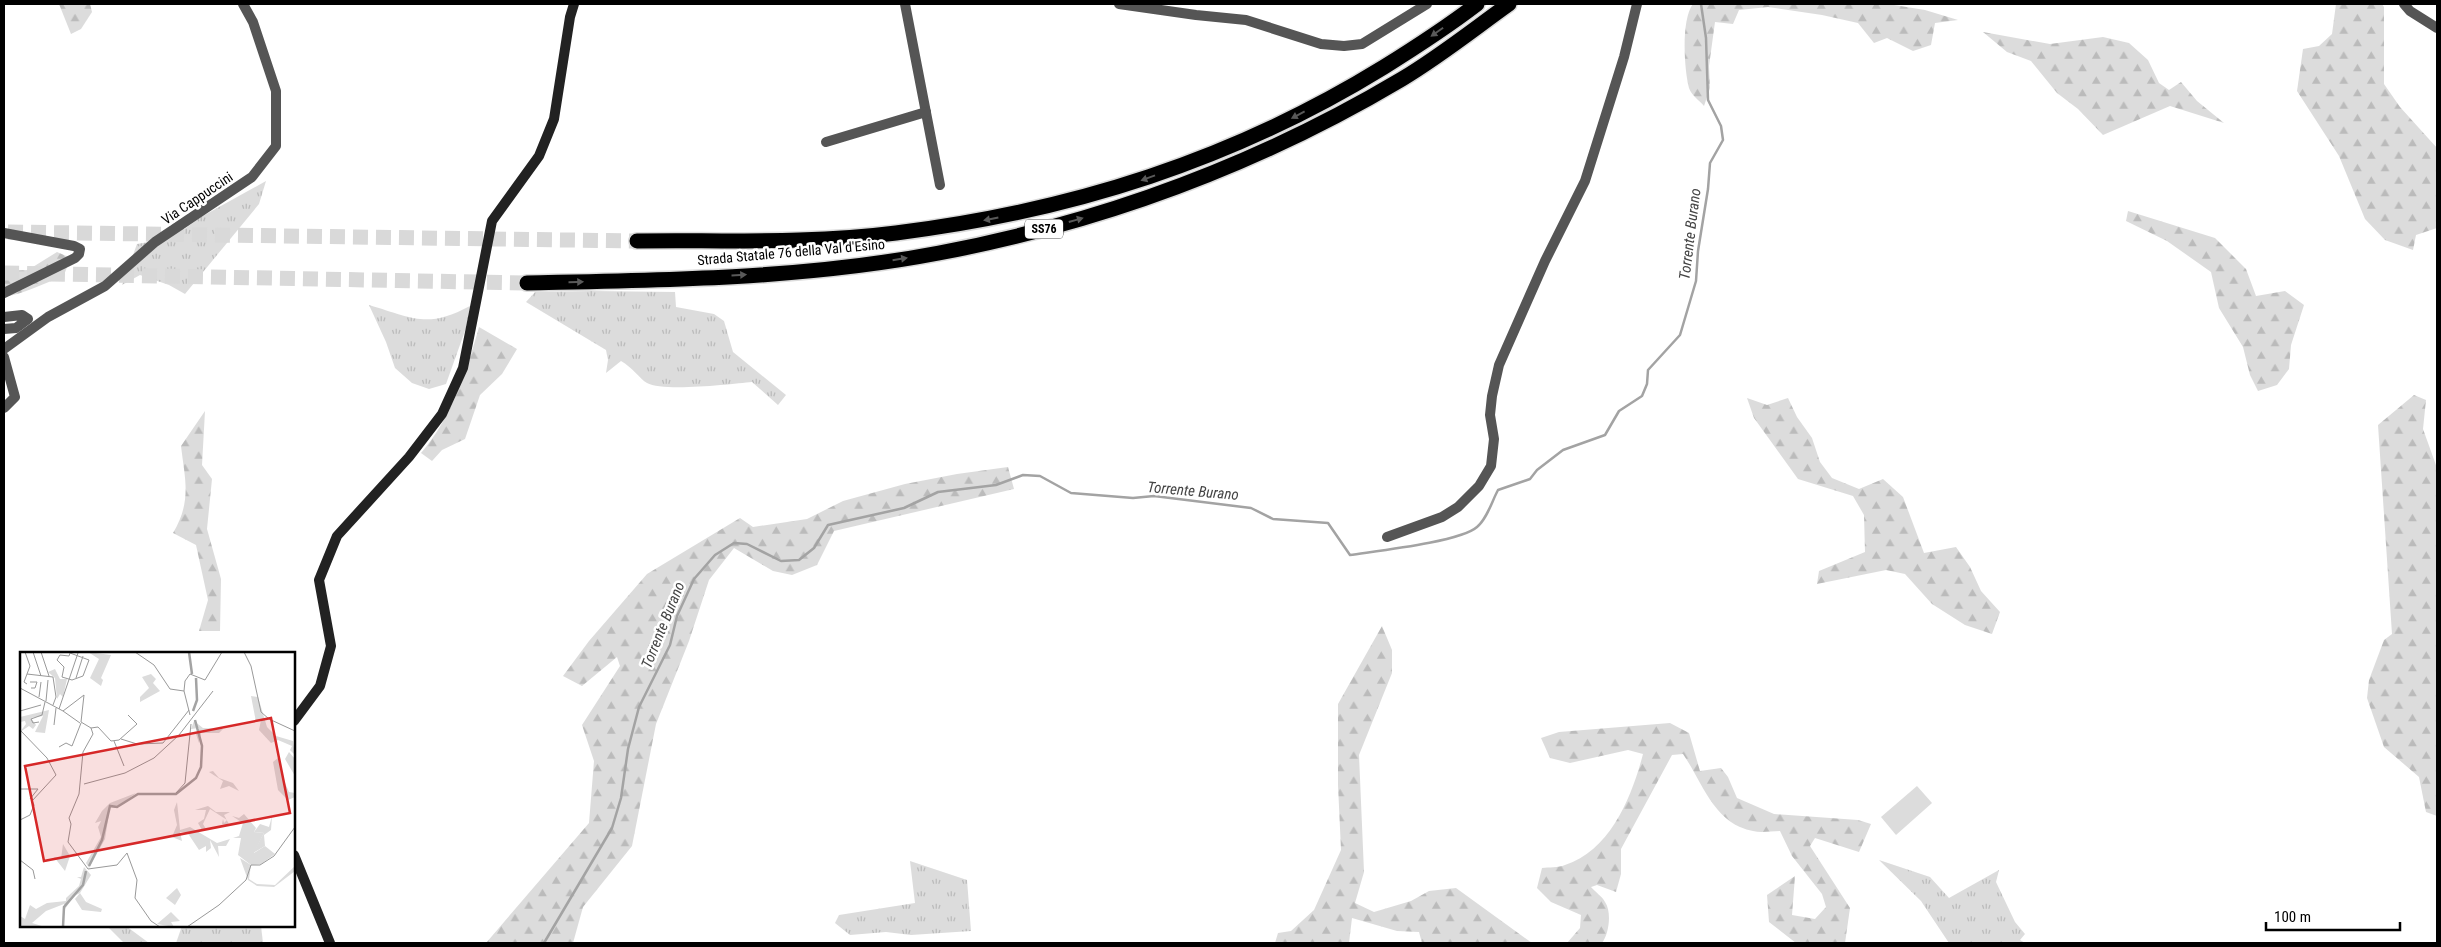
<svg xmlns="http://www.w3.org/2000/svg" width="2441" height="947" font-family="'Roboto Condensed',sans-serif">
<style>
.grass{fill:url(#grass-tufts)}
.forest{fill:url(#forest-firs)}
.pitch{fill:#dcdcdc}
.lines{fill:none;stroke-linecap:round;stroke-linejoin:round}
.stream{stroke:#a3a3a3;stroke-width:2.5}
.highway-tunnel{stroke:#d9d9d9;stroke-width:15;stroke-dasharray:15 8;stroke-linecap:butt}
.highway-casing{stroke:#dbdbdb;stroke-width:18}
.street{stroke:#555;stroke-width:10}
.secondary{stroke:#222;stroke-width:10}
.highway{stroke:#000;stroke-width:15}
.oneway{fill:#595959}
.labels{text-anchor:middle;stroke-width:5;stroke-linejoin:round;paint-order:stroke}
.shield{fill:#fff;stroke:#4c4c4c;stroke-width:1}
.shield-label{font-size:12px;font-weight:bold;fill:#000}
.street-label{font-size:14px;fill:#000;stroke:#fff}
.water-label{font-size:15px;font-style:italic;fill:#444;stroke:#fff}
.inset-river{fill:none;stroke:#a3a3a3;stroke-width:2.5}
.inset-road{fill:none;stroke:#999;stroke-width:1}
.view{fill:#d62828;fill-opacity:0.15;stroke:#d62828;stroke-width:2.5}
.inset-edge{fill:none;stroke:#000;stroke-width:2.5}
</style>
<defs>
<pattern id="grass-tufts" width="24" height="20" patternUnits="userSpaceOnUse" patternTransform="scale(1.25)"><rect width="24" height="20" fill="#dcdcdc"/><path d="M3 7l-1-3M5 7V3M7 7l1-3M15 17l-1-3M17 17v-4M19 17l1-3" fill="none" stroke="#bbb"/></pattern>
<pattern id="forest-firs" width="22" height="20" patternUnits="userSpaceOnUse" patternTransform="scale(1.25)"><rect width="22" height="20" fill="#dcdcdc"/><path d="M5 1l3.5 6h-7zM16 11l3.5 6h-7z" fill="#bbb"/></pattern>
</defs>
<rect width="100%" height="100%" fill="#fff"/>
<g class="grass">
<path d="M266 181 259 204 185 294 169 285 140 275 122 285 137 244 172 238 201 217Z"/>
<path d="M591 291 675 292 676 307 714 314 724 321 733 352 786 395 778 405 752 382C732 384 663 392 647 383 640 379 632 367 621 361L606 373 608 360 606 350 526 302 535 292Z"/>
<path d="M369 305C413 318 427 329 470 306L466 328 446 384 429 389 412 383 395 368 386 342Z"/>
<path d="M1879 860 1930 877 1949 898 1999 870 1996 882 2015 922 2025 934 2020 940 2025 943H1949L1921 901Z"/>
<path d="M910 861 967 880 971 931 911 935 886 932 850 935 835 923 839 915 915 903Z"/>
<path d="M107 926H126L149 943H124Z"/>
<path d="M182 926H261L263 943H176Z"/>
</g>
<g class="forest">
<path d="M59 4H90L92 12 81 29 71 34Z"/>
<path d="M1693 4H1888L1925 10 1958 20 1935 23 1931 45 1913 51 1887 38 1874 43 1858 23 1822 15 1768 7 1739 10 1733 24 1715 22 1709 66 1710 88 1704 106C1700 101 1691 95 1689 88 1684 69 1681 19 1693 4Z"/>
<path d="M2336 4H2382L2384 7V84L2400 107 2437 148V228L2416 235 2413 250 2385 240 2365 219 2339 156 2297 91 2303 49 2319 46 2332 34Z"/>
<path d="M1983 32 2050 44 2103 37 2129 43 2148 60 2159 83 2169 90 2181 82 2197 101 2224 123 2170 106 2103 135 2078 109 2057 93 2031 61 2007 52Z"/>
<path d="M2128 211 2215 238 2246 269 2256 296 2285 291 2304 305 2291 345 2289 369 2277 385 2258 391 2250 375 2243 347 2219 308 2211 272 2167 241 2126 221Z"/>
<path d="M57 252 71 258 63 277C43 283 24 294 4 297V271L28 270Z"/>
<path d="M479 327 517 349 502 374 480 395 465 439 442 450 432 461 421 453C451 419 467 370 479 327Z"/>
<path d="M2414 395 2426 400 2423 429 2437 468V816L2426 812 2419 777 2384 747 2367 698 2369 680 2384 640 2392 634 2378 425Z"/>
<path d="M1747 398 1767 405 1788 398 1797 417 1812 438 1820 462 1832 478 1859 489 1883 479 1903 497 1924 553 1956 547 1970 567 1981 591 2000 612 1992 634 1965 625 1932 604 1905 574 1886 570 1817 584 1819 571 1865 552 1864 515 1853 496 1798 479 1754 418Z"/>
<path d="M205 411 202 465 212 479 207 529 221 579 220 631H199L208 600 196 545 173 533C192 501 185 480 181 446Z"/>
<path d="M1008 467 1014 489 834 531 817 565 792 575 773 571 734 548 709 580 689 641 656 724 632 846 583 907 573 943H486L589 823 594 761 582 725 620 666 617 657 582 686 563 676 589 641 647 574 740 518 753 527 807 519 843 501 905 484 957 474Z"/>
<path d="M1382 626 1392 650V673L1359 755 1364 872 1355 903 1374 912 1411 901 1429 891 1456 888 1532 943H1422L1419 932 1397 931 1352 918 1349 943H1275L1278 933 1291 931 1314 910 1341 850 1338 785V704Z"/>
<path d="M1670 723 1689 733 1700 771 1721 768 1728 777 1737 798 1774 814 1858 820 1871 824 1859 852 1815 838 1810 846 1850 908 1845 943H1796L1769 922 1767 895 1795 876 1792 915 1815 919 1826 907 1822 894 1792 856 1780 831C1771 831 1761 833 1753 831 1714 824 1703 783 1683 754L1672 755 1621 849V874L1616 892 1597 885 1591 887C1595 892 1602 896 1605 902 1612 912 1609 934 1602 943H1567L1580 928 1581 915 1551 902 1537 888 1542 868C1549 867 1558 868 1565 865 1611 850 1632 796 1643 754L1628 750 1570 763 1550 758 1541 738 1559 732Z"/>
</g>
<path class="pitch" d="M1917 786 1932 803 1896 835 1881 817Z"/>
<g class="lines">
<path class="stream" d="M544 943 612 828 621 798 628 749 639 707 670 645 677 616 694 579 715 555 734 543 747 544 781 561 799 560 814 548 828 525 904 508 938 492 996 485 1023 475 1040 476 1071 493 1133 498 1154 496 1251 508 1273 519 1328 523 1350 555C1376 551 1460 542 1477 527 1487 519 1492 501 1498 490L1530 479 1537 470 1563 450 1605 435 1619 411 1642 396 1647 384 1648 370 1680 335 1696 281 1698 251 1708 189 1710 163 1723 140 1721 126 1708 100 1706 38 1701 4"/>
<g class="highway-tunnel">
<path d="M8 232 637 241"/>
<path d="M4 273 527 283"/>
</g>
<defs>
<g id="highway">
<path d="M637 241C723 240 810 244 896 233 1072 211 1233 160 1384 67 1416 47 1447 27 1477 4"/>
<path d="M527 283C664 280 804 279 939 253 1103 222 1259 164 1402 79 1439 57 1474 29 1509 4"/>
</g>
</defs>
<use href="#highway" class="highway-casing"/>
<g class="street">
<path d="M905 4 940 185"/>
<path d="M1119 4 1196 15 1246 20 1321 44 1344 46 1362 44 1427 4"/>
<path d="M2404 4 2410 11 2437 28"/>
<path d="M826 142 926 112"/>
<path d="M4 233 74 246 80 249 79 254 75 258 4 293"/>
<path d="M4 317 22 315 28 319 16 328 4 329"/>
<path d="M4 349 48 317 105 286 155 242 252 177 276 146V91L253 22 243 4"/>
<path d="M4 357 15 397 4 408"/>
<path d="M1387 537 1442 517 1458 507 1479 486 1491 466 1494 439 1490 415 1492 396 1499 365 1545 261 1585 181 1624 57 1637 4"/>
</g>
<g class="secondary">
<path d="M294 721 320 686 331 646 319 580 337 536 409 457 442 414 463 368 492 221 539 156 554 119 570 17 574 4"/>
<path d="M294 855 330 943"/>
</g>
<use href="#highway" class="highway"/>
</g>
<defs><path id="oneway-solid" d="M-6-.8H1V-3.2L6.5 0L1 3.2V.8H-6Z" transform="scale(1.25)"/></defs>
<g class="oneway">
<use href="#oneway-solid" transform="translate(1437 32) rotate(145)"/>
<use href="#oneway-solid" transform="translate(1298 115) rotate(152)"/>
<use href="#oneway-solid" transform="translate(1148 178) rotate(160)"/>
<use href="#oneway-solid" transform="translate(991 219) rotate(169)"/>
<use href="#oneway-solid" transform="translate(1076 220) rotate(-16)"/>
<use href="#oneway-solid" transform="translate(900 259) rotate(-9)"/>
<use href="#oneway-solid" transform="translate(739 275) rotate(-3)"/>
<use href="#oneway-solid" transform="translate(576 282) rotate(-1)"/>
</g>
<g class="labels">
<rect class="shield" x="1025" y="219.5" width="38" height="19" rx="4"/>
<g class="shield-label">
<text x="1044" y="233">SS76</text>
</g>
<g class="street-label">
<text transform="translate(197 198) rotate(-34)" y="5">Via Cappuccini</text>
<text transform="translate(791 252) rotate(-5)" y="5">Strada Statale 76 della Val d'Esino</text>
</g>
<g class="water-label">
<text transform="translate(1690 234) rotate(-83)" y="5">Torrente Burano</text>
<text transform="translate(1193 491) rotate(5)" y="5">Torrente Burano</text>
<text transform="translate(663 625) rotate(-68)" y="5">Torrente Burano</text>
</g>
</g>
<g transform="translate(20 652)">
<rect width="275" height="275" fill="#fff"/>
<path d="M68 0 91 3 81 26 83 28 81 34 70 26 79 7ZM35 17 40 27H47L43 45 40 42 37 47 35 26 28 20ZM131 22 136 27 133 31 140 39 120 50V45L129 36 122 25ZM29 58 25 81 15 80 23 64 11 66 16 73 13 77 9 74 0 80 6 72 5 69 0 70V65ZM269 100 275 107V124L265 107ZM224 162 236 176 234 180 244 181 234 201 245 194 255 202 241 212 231 213 218 203 221 186H213L219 184 223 171 212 164 219 166ZM43 192 50 204 45 219 34 205 41 207ZM157 236 161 243 155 253 146 246ZM60 241 66 250 82 257 81 260 62 258 55 247Z" fill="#dcdcdc"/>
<path d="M231 44 238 45 247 75 256 84 273 89 275 103 270 98 272 94 258 88 251 91 239 78 241 68 236 70ZM174 69 183 76 203 77 199 81H181L179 91 176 82 179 76 171 77ZM258 106 265 131 269 140 275 141V145L268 148 258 138 253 110ZM193 119 199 126 213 131 219 139 209 134 200 137 203 129 189 120ZM116 141 96 156 90 155 85 187 69 216 66 211 81 185 78 175 81 169 75 171 82 159 90 151ZM157 150 160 178 170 175 197 191 210 187 206 194H198L199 205 190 188 191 196 186 200V194L179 198 167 180H160L162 189 152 185 157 173 154 158ZM188 154 196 160H210L204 163 210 174 202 172 203 167 204 171 207 168 190 157 183 172 186 177 182 178 178 171 184 167 186 158H175ZM252 164 251 178 244 183 245 194 233 201 244 181 234 180 240 172 249 175ZM220 206 231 213 229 227 237 232 255 233 275 214V219L254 235 237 234 228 228ZM64 215 71 223 60 241 54 244 45 257 43 272 44 252 26 259 12 271 25 275H0V264L5 267 10 253 16 257 27 251 46 249V246L59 234 61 227 57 225H61ZM151 260 160 269 151 270 154 275 137 272Z" fill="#dcdcdc"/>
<path class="inset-river" d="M169 0 172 22M173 59 177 48 176 26M69 214 82 188 90 154 97 155 118 142H156L176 126 181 115 182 94 175 68M43 275 44 255 63 233 66 219"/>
<path class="inset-road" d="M5 0 10 14 4 30 7 32M13 0 21 24M21 0 29 24M115 0 134 13 150 37 164 39M224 0 231 14 241 60 249 67 275 79M50 1 69 8 63 24 52 28 42 25 44 15 37 8 40 3 49 4ZM7 22 33 25 36 45 33 53M56 26 63 4M10 30H17L15 36H11M0 36 43 59 64 43 61 70 71 76 73 82 63 100 59 142 49 166 51 172 48 190 68 217 97 213 107 201 117 228 115 246 131 269 140 275M19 45 21 30M26 49 28 28M39 57 58 1M0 59 21 53M43 59 60 71M170 63 164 39 165 29 170 22 185 28 202 0M19 70 13 71 11 67 22 63 25 50M34 73 36 56M71 76 78 75 91 89 99 88 117 72 108 63M0 78 27 106 36 123 12 149 14 153 10 163 0 168M101 87 117 92 143 91 169 58M94 89 104 114M39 95 46 91 52 94 61 71M64 132 105 121 134 106 159 83 193 39M0 137H18L10 147M156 141 165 131 171 72M0 208 13 218 15 227M167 275 199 253 226 228 231 213H240L254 204 275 175"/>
<path class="view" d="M251 66 270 161 24 209 5 114Z"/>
<rect width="275" height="275" class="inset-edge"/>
</g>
<rect width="2441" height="947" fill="none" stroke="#000000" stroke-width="10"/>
<path d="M2266 922v8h134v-8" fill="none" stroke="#000000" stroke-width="2.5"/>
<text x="2274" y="922" font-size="15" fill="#000000" stroke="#ffffff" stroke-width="4" paint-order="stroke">100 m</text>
</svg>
